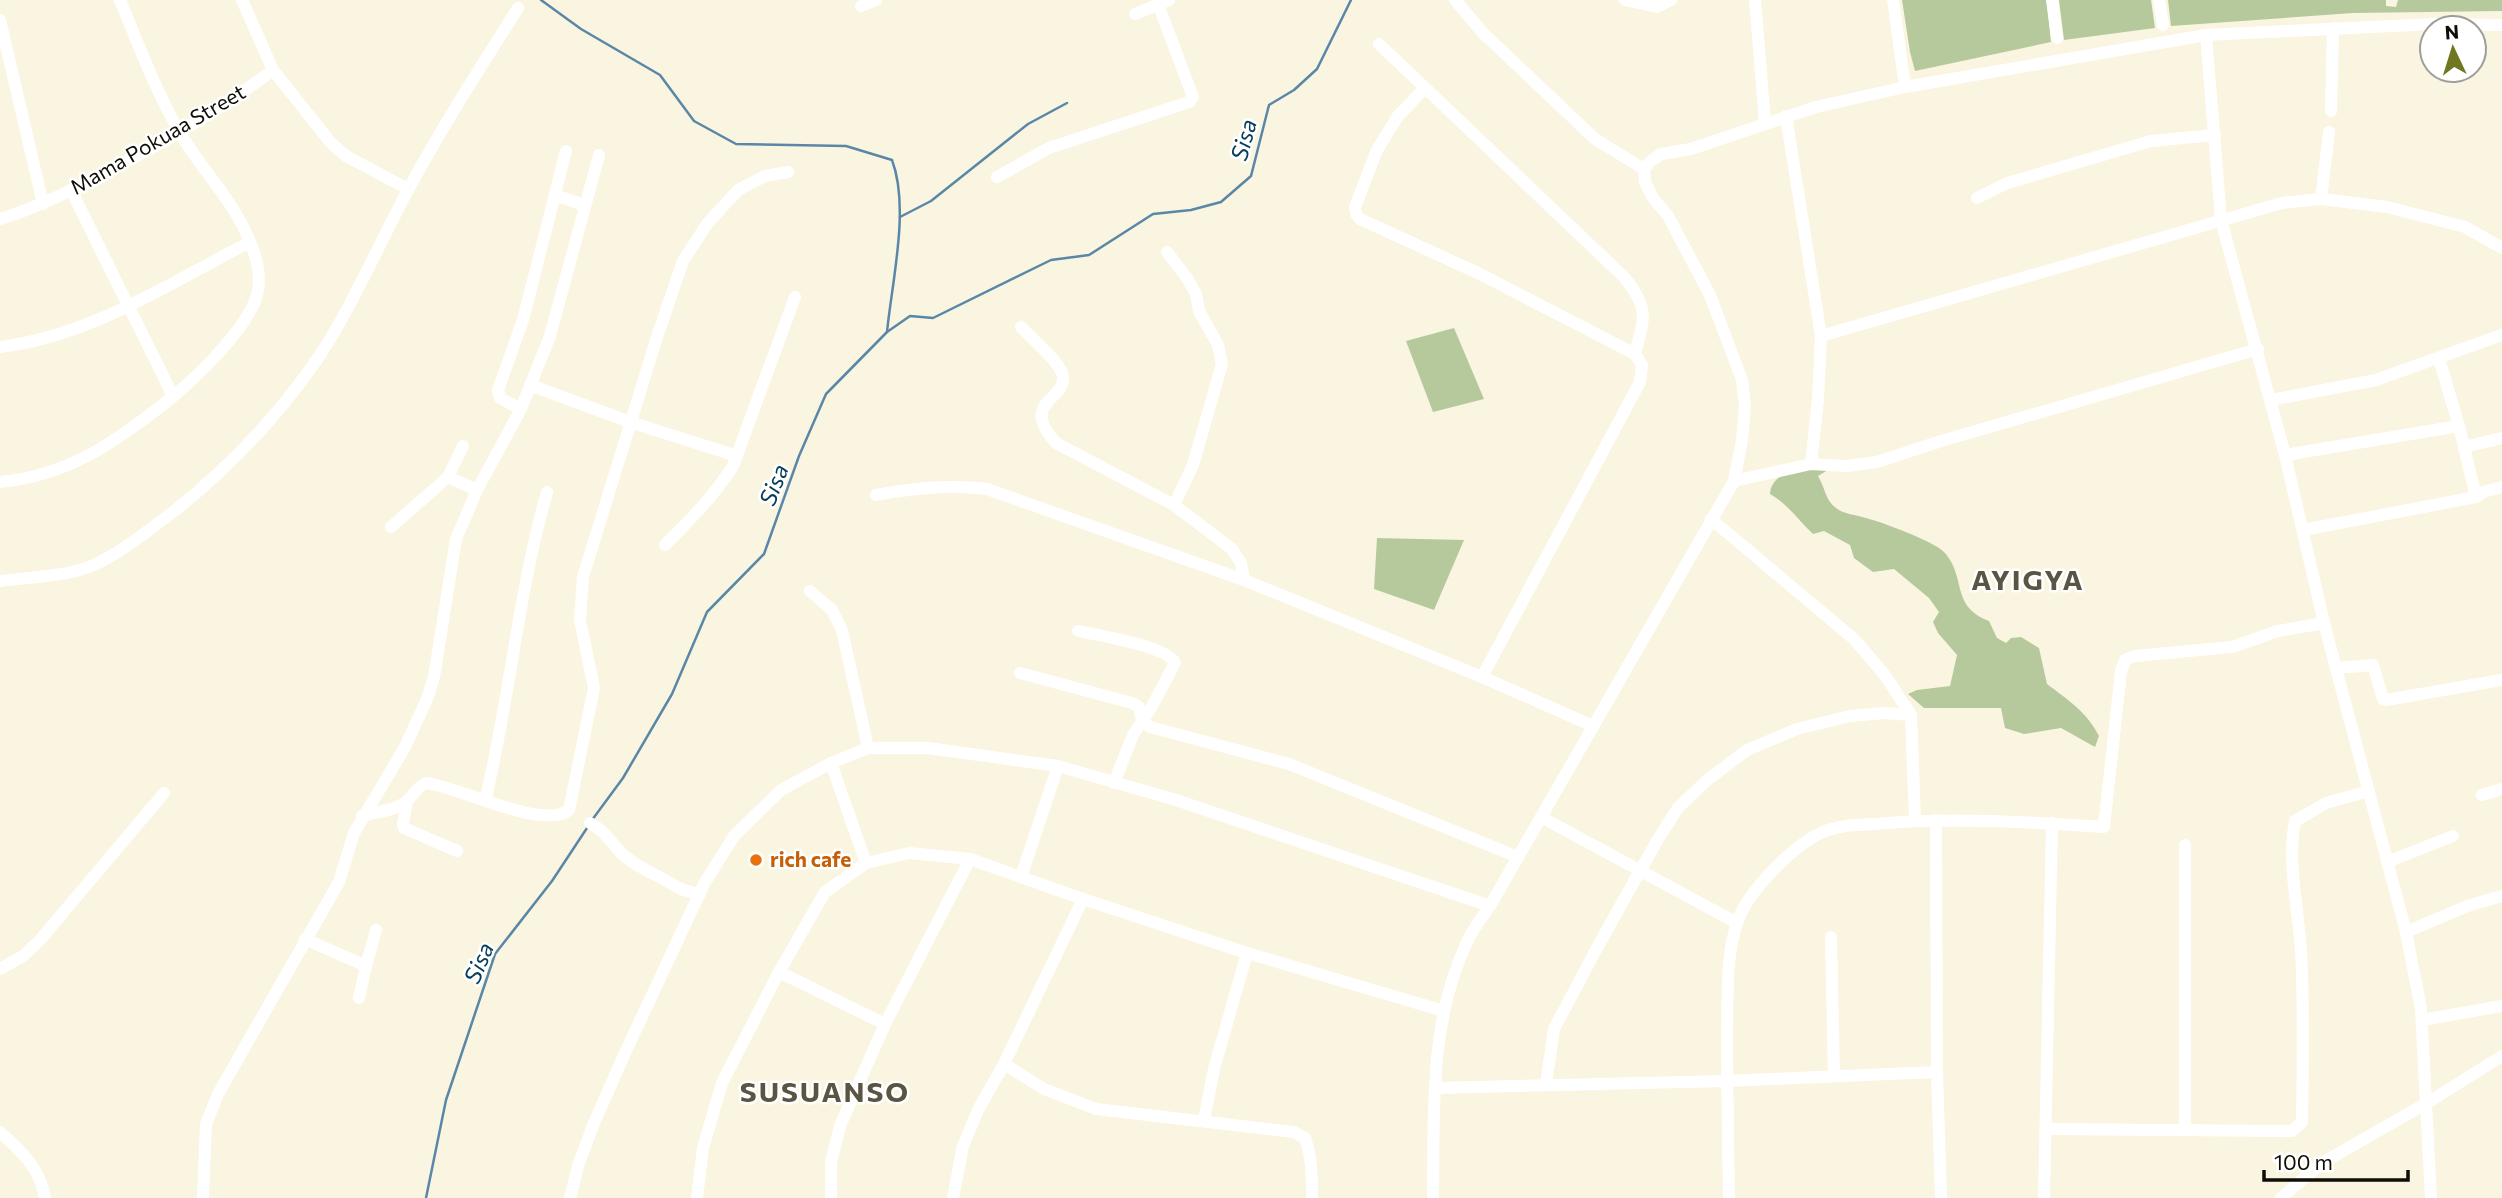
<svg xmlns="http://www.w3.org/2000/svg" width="2502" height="1198" font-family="Commissioner,sans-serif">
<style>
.green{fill:#b6c99d}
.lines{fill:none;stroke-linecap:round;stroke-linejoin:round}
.stream{stroke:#5a87a7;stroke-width:2.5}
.minor{stroke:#fff;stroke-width:12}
.food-dot{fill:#e8710a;stroke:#fff;stroke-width:2.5}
.labels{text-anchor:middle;stroke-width:5;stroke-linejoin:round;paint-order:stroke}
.street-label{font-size:21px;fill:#0e0d06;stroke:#fff}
.food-label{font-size:21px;font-weight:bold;fill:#c56008;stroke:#fff;text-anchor:start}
.water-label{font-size:23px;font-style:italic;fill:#053b5b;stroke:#fff}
.district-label{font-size:28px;font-weight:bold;letter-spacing:2px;fill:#5a5543;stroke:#fff}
</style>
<rect width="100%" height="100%" fill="#faf5e0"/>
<g class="green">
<path d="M1902 0H2047L2051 42 1915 71 1910 52Z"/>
<path d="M2059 0H2151L2155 28 2064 40Z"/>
<path d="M2168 0H2386V6L2396 7 2398 0H2502V11L2353 13 2171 26Z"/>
<path d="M1454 328 1484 399 1433 412 1406 341Z"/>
<path d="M1804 467 1831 468 1818 476C1825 487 1825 500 1836 508 1843 514 1857 515 1866 518 1882 522 1935 542 1944 552 1967 577 1950 606 1989 621L1997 638 2006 643 2011 638 2021 637 2039 648 2047 684C2068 700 2087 712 2099 736L2095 747 2061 728 2024 734 2005 728 2001 708H1924L1908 694 1917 690 1950 686 1957 655 1938 633 1933 622 1939 612 1929 598 1894 569 1873 572 1854 558 1850 545 1824 531 1813 534C1798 520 1788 504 1770 494 1771 476 1790 471 1804 467Z"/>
<path d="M1377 538 1464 540 1434 610 1374 589Z"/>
</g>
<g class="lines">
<g class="stream">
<path d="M541 0 581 29 660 75 694 121 736 144 846 146 892 160C910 208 892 281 887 332"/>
<path d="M900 217 931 201 1028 124 1067 103"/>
<path d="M592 820 623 778 672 694 707 612 764 554 799 456 826 394 887 332 910 316 933 318 1051 260 1089 255 1153 214 1191 210 1221 202 1251 176 1269 105 1294 90 1317 69 1351 0"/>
<path d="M426 1198 446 1100 495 954 552 881 589 825"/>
</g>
<g class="minor">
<path d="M242 0 273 70 331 143 346 156 408 189"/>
<path d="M1455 0 1482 32 1595 139 1644 169"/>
<path d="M1625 0 1657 7 1671 0"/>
<path d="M1755 0 1765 123"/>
<path d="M2052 0 2057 38"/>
<path d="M2159 0 2163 25"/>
<path d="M861 6 876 0"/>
<path d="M1135 14 1169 0"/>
<path d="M0 20 43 204"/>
<path d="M2206 35 2221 220 2285 455 2324 623 2406 932 2421 1009 2431 1198"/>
<path d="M1379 44 1625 278C1650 310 1644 318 1635 354"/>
<path d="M1905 87 2206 35 2433 24 2502 25"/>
<path d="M1425 88 1398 116 1377 150 1355 207 1356 214 1360 219 1478 273 1635 354 1642 365 1640 382 1482 677"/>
<path d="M2331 111 2333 28"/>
<path d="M1786 116 1821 336 1818 399 1811 464"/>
<path d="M997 177 1049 148 1189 102 1193 97 1158 4"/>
<path d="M71 190 173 396"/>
<path d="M555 195 584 205"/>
<path d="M1977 198 2007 183 2151 141 2215 135"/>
<path d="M2321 199 2329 132"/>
<path d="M0 219C36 208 70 191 103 174 162 144 220 110 273 70"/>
<path d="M1167 252 1187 278 1196 294 1199 311 1218 345 1222 364 1193 465 1174 505"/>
<path d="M1021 327C1031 338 1062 363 1063 377 1065 401 1019 401 1056 443L1174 505 1232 549 1241 563 1244 580"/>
<path d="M1821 336 2282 203 2321 199 2387 207 2465 227 2502 248"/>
<path d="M0 347C91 336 170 283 250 242"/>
<path d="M530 385 630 422 737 456"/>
<path d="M2271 400 2376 380 2502 335"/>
<path d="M521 409 500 398 498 390 523 320 566 151"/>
<path d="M2459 426 2476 497"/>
<path d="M2464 447 2502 438"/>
<path d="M2285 455 2459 426 2439 359"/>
<path d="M448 477 477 490"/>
<path d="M1734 481 1811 464 1847 466 1877 462 1938 442 2258 349"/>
<path d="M0 482C67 476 114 443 165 403 194 380 247 330 257 295 264 269 249 236 236 214 219 185 195 160 179 131 155 89 138 44 120 0"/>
<path d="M876 495C913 488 950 484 987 489L1244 580 1482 677 1593 726"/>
<path d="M1711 519 1854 639 1884 674 1911 715 1915 820"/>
<path d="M391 527 448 477 463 446"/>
<path d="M2303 530 2476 497 2483 492 2502 487"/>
<path d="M665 545C690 520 714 496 733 466L795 297"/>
<path d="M0 581C30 577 66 577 94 565 122 552 149 530 173 512 229 468 278 416 318 358 352 307 379 244 408 190 442 127 480 68 518 8"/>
<path d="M810 591 832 610 842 630 868 748"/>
<path d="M1078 631C1097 635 1168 646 1175 663L1151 708 1133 735 1114 783"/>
<path d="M2336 668 2373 665 2383 699 2386 700 2502 680"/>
<path d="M1020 673 1132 703 1139 707 1142 720 1150 727 1289 764 1518 857"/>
<path d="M831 763 866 863"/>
<path d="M2482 795 2502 789"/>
<path d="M407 801 403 824 404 828 457 851"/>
<path d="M485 801C510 699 518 593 547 492"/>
<path d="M362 816C376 812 394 811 406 802 414 795 416 787 426 783 458 786 543 831 569 810L594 688 580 620 583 577 657 337 683 261 707 224 738 190 765 176 788 172"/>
<path d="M1541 817 1737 923"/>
<path d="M1936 820 1937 1072 1941 1198"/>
<path d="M590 823 602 831 623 855 637 865 683 890 700 894"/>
<path d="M2387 862 2453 836"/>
<path d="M1021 877 1058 766"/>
<path d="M2406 932 2470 905 2502 896"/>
<path d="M1831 937 1834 1076"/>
<path d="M305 939 366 966 359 998"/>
<path d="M366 966 376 930"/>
<path d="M0 969 23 956 40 940 164 793"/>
<path d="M779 972 885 1024"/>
<path d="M2422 1020 2502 1006"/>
<path d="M1004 1064 1044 1089 1096 1109 1294 1132 1305 1138C1312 1158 1312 1178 1312 1198"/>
<path d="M1546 1084 1554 1029 1598 946 1658 839 1678 808 1706 781 1747 750 1797 729 1850 716 1884 713 1911 715"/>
<path d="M1435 1088 1727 1081 1937 1072"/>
<path d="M1204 1120 1214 1069 1247 953"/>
<path d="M2046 1129 2292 1131 2302 1122C2303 1064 2304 1007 2301 949 2298 907 2287 863 2295 821L2326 803 2369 791"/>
<path d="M2185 1129V845"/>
<path d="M0 1132C21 1150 41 1170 45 1198"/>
<path d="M203 1198 206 1124 218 1094 339 882 354 833 405 747 427 699 434 677 456 539 477 490 521 409 550 336 599 155"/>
<path d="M570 1198 579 1163 594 1123 625 1053 704 884 734 836 781 790 831 763 868 748H928L1058 766 1176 800 1490 906"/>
<path d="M697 1198 703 1148 722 1083 779 972 825 892 866 863 909 853 970 859 1083 899 1247 953 1444 1011"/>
<path d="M831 1198V1163L840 1126 885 1024 970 859"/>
<path d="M953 1198 963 1146 978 1110 1004 1064 1083 899"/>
<path d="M1433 1198C1434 1112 1429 1022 1467 942 1473 929 1482 917 1490 906L1734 481 1742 440 1745 406 1742 380 1710 295 1668 216 1653 198 1645 182 1644 169 1651 161 1661 154 1691 149 1816 107 1905 87 1893 0"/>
<path d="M1729 1198C1728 1141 1727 1085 1727 1028 1728 993 1726 956 1737 923 1747 892 1793 845 1823 832 1839 825 1858 825 1876 824 1951 817 2028 822 2104 827L2121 671 2125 660 2135 656 2232 647 2278 631 2324 623"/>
<path d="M2044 1198 2052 823"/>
<path d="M2281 1198 2322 1163 2427 1103 2502 1056"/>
</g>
</g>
<circle class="food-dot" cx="756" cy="860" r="7"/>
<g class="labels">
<g class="street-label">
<text transform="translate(158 140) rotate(-30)" y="7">Mama Pokuaa Street</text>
</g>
<g class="food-label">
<text x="770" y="867">rich cafe</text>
</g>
<g class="water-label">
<text transform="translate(1244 140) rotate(-75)" y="8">Sisa</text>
<text transform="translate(774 485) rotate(-69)" y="8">Sisa</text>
<text transform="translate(479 963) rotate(-67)" y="8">Sisa</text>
</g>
<g class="district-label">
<text x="2028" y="590">AYIGYA</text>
<text x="825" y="1102">SUSUANSO</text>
</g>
</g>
<g transform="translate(2453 49) rotate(356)"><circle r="33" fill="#ffffff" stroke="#9f9e9b" stroke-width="2"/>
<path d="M0-5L12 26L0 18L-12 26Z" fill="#707721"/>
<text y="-10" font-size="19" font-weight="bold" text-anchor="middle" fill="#0e0d06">N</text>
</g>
<path d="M2264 1170v10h144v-10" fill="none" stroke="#0e0d06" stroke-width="3.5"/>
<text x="2274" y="1170" font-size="21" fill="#0e0d06" stroke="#ffffff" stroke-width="5" paint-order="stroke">100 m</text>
</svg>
